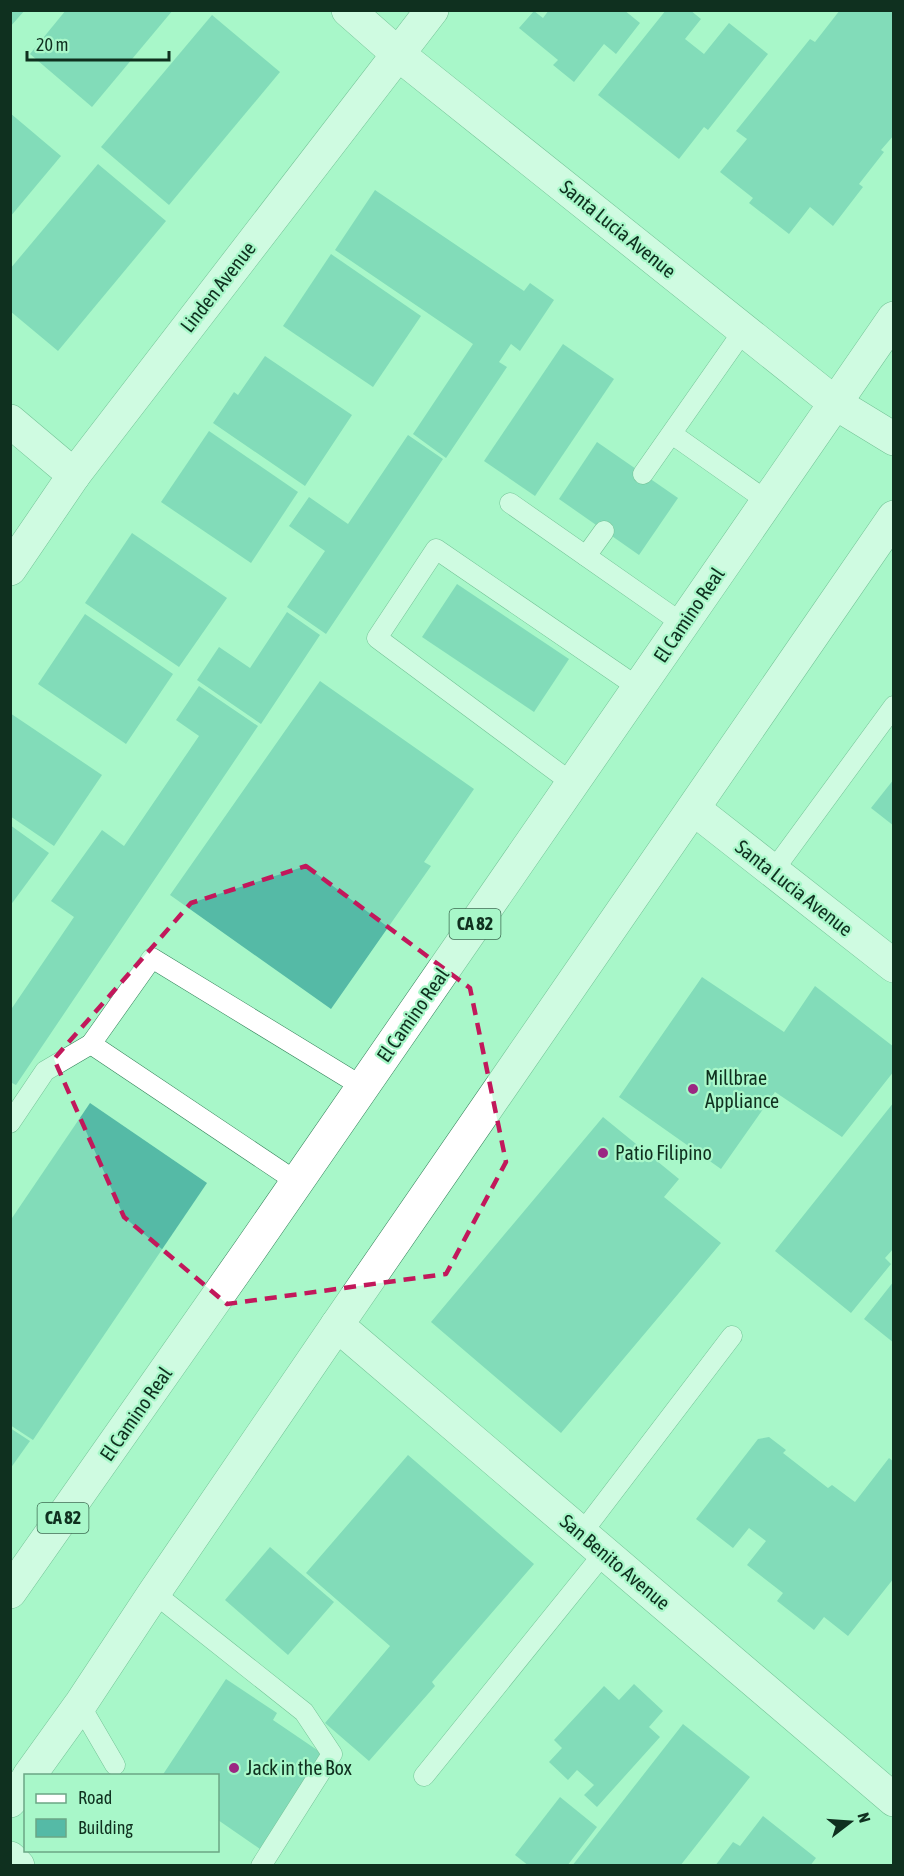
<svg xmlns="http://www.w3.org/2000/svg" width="904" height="1876" font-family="'Asap Condensed',sans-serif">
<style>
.building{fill:#55baa6}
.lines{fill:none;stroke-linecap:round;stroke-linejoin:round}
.lane-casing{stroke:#35835b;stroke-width:21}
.street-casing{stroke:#35835b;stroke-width:34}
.primary-casing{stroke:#35835b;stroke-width:34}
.lane{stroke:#fff;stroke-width:20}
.street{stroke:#fff;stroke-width:33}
.primary{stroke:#fff;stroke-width:33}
.marked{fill:none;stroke:#c2185b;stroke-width:4.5;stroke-dasharray:12 8;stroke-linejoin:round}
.poi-dot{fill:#9b2782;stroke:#a8f7c9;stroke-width:2}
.labels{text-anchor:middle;stroke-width:4.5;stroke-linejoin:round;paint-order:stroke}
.shield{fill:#a8f7c9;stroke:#3d6c52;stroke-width:1.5}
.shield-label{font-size:18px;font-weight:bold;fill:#0f301f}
.street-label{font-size:20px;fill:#0f301f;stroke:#a8f7c9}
.poi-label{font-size:20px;fill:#0f301f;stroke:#a8f7c9;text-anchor:start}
</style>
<rect width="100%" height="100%" fill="#a8f7c9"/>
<g class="building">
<path d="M10 10H25L10 27Z"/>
<path d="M66 10H173L92 107 30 54Z"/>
<path d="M549 10H624L640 23 616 54 604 44 574 82 553 65 558 60 519 28 534 11 543 18Z"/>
<path d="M666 10H690L701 19 685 39 704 54 729 23 768 54 708 130 704 127 679 159 598 95Z"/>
<path d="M840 10H894V135L881 150 884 152 859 184 863 187 833 226 810 207 789 234 749 203 753 198 720 172 747 139 736 131 810 39 815 42Z"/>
<path d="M212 15 280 72 169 205 101 147Z"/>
<path d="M10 113 61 156 10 217Z"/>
<path d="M98 164 166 221 58 351 10 311V269Z"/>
<path d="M375 190 524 291 530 283 554 300 520 351 511 344 499 362 507 367 446 458 413 434 473 344 335 250Z"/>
<path d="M331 254 421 316 373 387 283 326Z"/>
<path d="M563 344 614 379 535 496 484 461Z"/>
<path d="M265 356 352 415 305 486 213 423 234 392 238 395Z"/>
<path d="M209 431 298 492 251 563 161 502Z"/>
<path d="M408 435 443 459 326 634 287 607 325 551 289 526 309 497 348 524Z"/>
<path d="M597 442 678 498 639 555 559 499Z"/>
<path d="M132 533 227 598 179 667 85 603Z"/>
<path d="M457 584 569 659 534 712 422 637Z"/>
<path d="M287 612 320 635 261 724 197 680 219 647 250 668Z"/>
<path d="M85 614 173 674 126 744 38 684Z"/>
<path d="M320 681 474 789 424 862 431 866 331 1009 170 895Z"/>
<path d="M199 686 258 726 16 1085 10 1082V1011L74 917 51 901 102 830 124 846 199 736 176 720Z"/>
<path d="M10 713 102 775 54 846 10 816Z"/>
<path d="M894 779V826L871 808Z"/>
<path d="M10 825 49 853 10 906Z"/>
<path d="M702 977 784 1032 815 986 894 1047V1071L842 1137 775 1092 721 1169 619 1097Z"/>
<path d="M894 1102V1248L885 1258 891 1264 851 1313 775 1251Z"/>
<path d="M90 1103 207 1183 33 1440 10 1425V1221Z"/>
<path d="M603 1117 679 1179 664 1197 721 1243 561 1433 431 1322Z"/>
<path d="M894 1281V1343L864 1319Z"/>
<path d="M10 1428 30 1441 10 1469Z"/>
<path d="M769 1437 786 1450 783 1453 828 1488 832 1485 855 1502 889 1458 894 1462V1578L848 1636 824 1617 814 1630 777 1601 783 1593 747 1565 766 1541 749 1528 733 1548 696 1519 758 1439Z"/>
<path d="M408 1455 534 1564 432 1682 435 1686 369 1761 325 1723 390 1646 306 1573Z"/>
<path d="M270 1547 334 1602 288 1655 225 1600Z"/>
<path d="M226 1679 277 1713 273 1720 323 1754 260 1849 218 1820V1776H162Z"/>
<path d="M634 1684 663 1711 649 1727 660 1737 597 1807 584 1795 594 1785 577 1770 568 1780 549 1762 562 1748 554 1740 604 1686 619 1700Z"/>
<path d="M683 1724 750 1777 680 1866H572Z"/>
<path d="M560 1797 597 1827 567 1866H529L515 1855Z"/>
<path d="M763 1816 816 1858 810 1866H715L733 1842 740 1846Z"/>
</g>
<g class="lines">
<defs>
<g id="lane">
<path d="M672 434 767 501"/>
<path d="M643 474 744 330"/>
<path d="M510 503 683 624"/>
<path d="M586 556 604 531"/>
<path d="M572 783 377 638 436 549 639 688"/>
<path d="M773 871 894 706"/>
<path d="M10 1123 45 1071 91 1044"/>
<path d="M297 1182 91 1044 152 958 363 1087"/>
<path d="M581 1534 732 1336"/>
<path d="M154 1593 304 1712 332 1754 261 1866"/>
<path d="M80 1705 115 1765"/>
<path d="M424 1776 604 1553"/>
</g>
<g id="street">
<path d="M348 10 398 54 835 403 894 439"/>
<path d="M10 421 74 475"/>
<path d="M10 569 74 475 432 10"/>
<path d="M694 809 894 966"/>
<path d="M337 1325 894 1800"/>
<path d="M10 1858 18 1866"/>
</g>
<g id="primary">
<path d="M10 1592 250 1250 894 318"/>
<path d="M29 1776 80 1705 154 1593 337 1325 894 517"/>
<path d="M10 1801 26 1781"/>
</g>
</defs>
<use href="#lane" class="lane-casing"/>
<use href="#street" class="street-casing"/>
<use href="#primary" class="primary-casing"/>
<use href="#lane" class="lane"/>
<use href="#street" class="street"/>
<use href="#primary" class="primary"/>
</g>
<path d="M0 0H904V1876H0ZM306 866 470 988 506 1162 446 1274 227 1304 124 1217 54 1059 191 903Z" fill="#a8f7c9" fill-opacity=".55" fill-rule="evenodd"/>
<path class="marked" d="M306 866 470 988 506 1162 446 1274 227 1304 124 1217 54 1059 191 903Z"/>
<g class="poi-dot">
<circle cx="693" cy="1089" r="6"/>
<circle cx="603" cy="1153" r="6"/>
<circle cx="234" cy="1768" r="6"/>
</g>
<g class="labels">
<g class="shield">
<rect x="449.5" y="909" width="51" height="30" rx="4.5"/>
<rect x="37.5" y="1503" width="51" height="30" rx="4.5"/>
</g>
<g class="shield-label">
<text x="475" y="930">CA 82</text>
<text x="63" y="1524">CA 82</text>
</g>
<g class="street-label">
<text transform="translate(618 229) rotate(39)" y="7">Santa Lucia Avenue</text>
<text transform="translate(218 287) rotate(-52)" y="7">Linden Avenue</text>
<text transform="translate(689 615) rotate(-56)" y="7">El Camino Real</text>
<text transform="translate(794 888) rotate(38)" y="7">Santa Lucia Avenue</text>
<text transform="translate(413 1015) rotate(-55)" y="7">El Camino Real</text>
<text transform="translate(136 1414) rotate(-55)" y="7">El Camino Real</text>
<text transform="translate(615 1562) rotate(40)" y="7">San Benito Avenue</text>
</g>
<g class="poi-label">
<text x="705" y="1085">Millbrae<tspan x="705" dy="23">Appliance</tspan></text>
<text x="615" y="1160">Patio Filipino</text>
<text x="246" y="1775">Jack in the Box</text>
</g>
</g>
<rect width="904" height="1876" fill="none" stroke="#0f301f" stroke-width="24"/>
<rect x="24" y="1774" width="195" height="78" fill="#a8f7c9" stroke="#6ba785" stroke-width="1.5"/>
<rect x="36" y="1794" width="30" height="9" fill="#ffffff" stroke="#6ba785" stroke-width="1.5"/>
<text x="78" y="1804" font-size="18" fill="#0f301f">Road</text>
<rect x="36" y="1819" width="30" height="18" fill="#55baa6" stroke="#6ba785" stroke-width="1.5"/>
<text x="78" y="1834" font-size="18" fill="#0f301f">Building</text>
<g transform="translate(850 1822) rotate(73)" stroke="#a8f7c9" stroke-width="4.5" paint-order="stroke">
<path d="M0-4.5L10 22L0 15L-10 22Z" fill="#0f301f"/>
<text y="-9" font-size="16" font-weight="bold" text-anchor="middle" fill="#0f301f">N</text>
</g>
<path d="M27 51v9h142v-9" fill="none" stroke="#0f301f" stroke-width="3"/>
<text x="36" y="51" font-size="18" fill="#0f301f" stroke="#a8f7c9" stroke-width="4.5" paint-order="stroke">20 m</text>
</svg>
